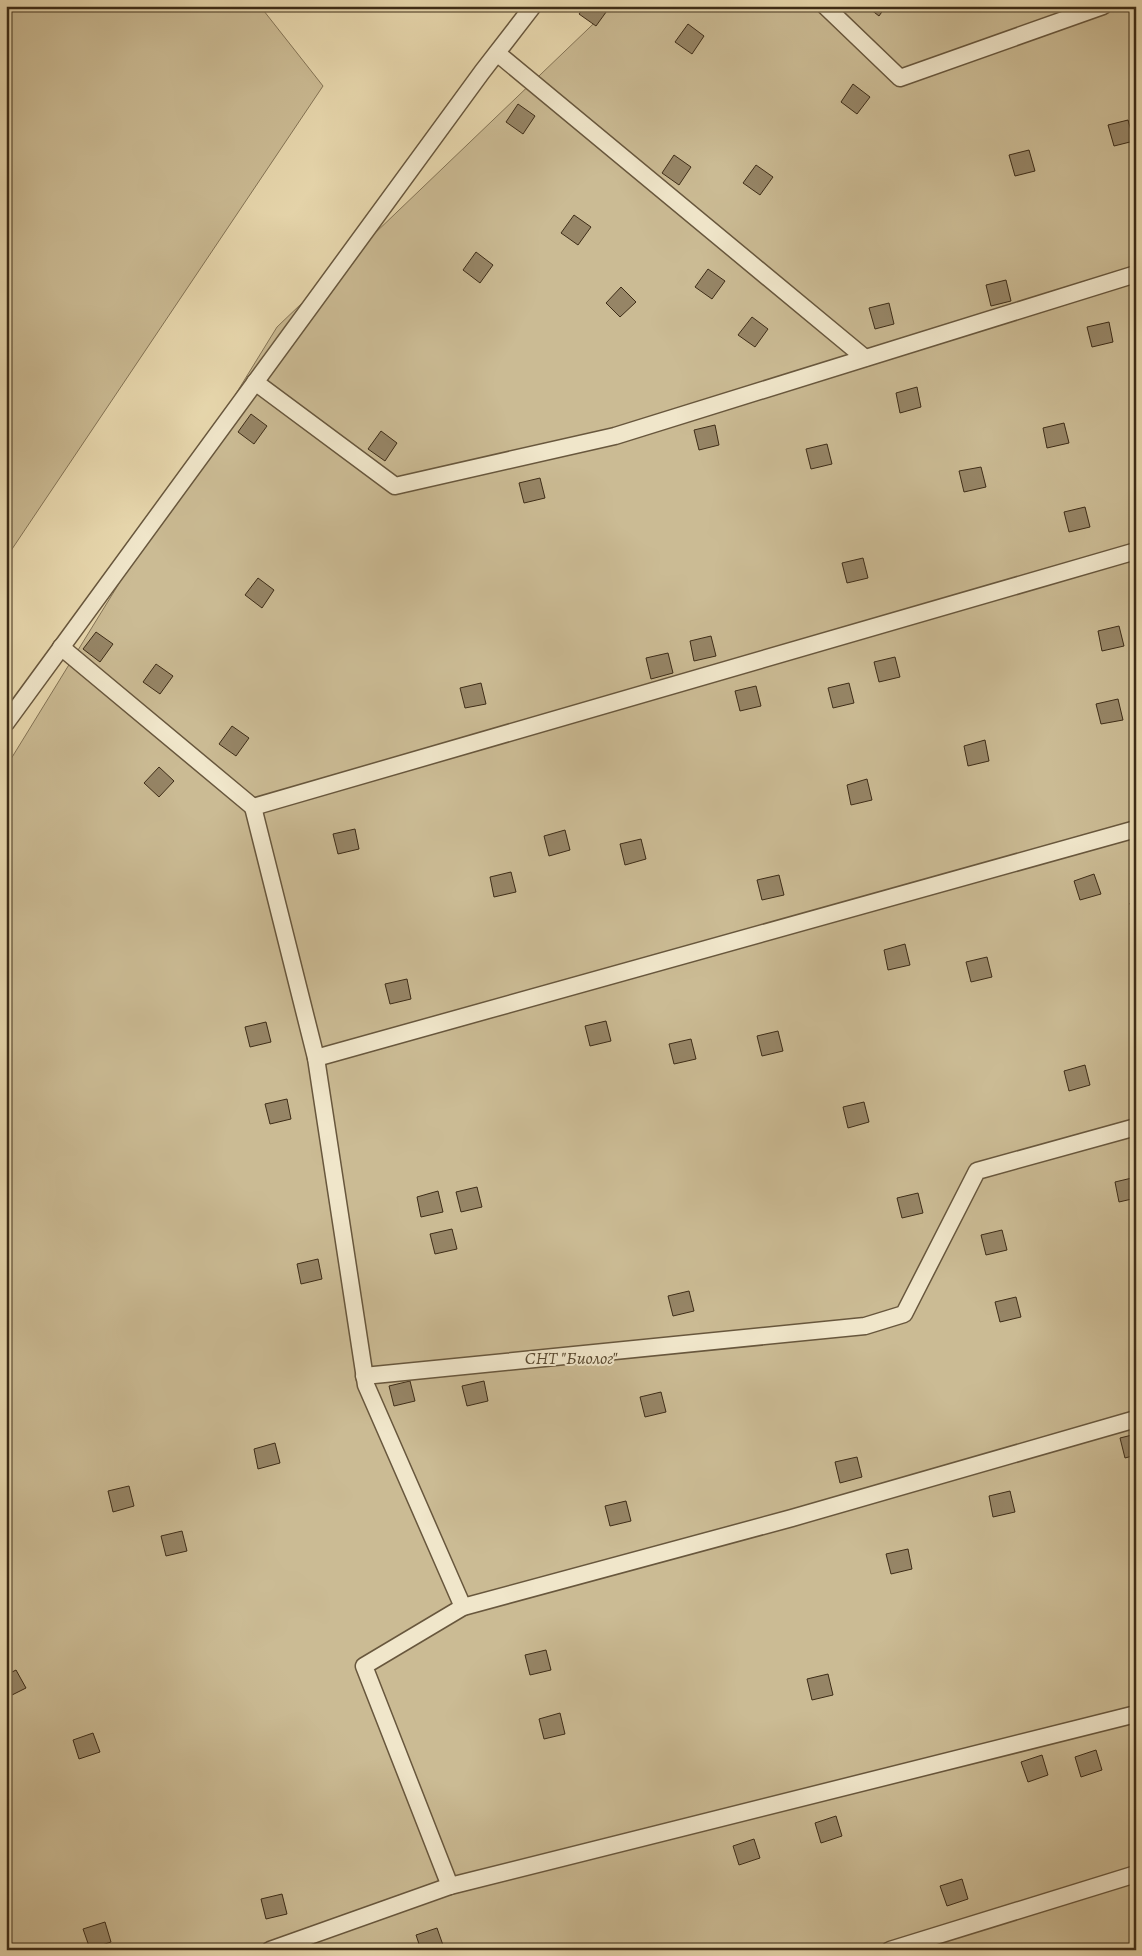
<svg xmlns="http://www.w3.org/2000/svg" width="1142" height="1956" font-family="Alegreya,serif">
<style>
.green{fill:#cbbb94;stroke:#847456}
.building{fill:#968566;stroke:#3d2c17}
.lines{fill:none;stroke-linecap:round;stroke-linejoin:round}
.service-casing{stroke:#68573d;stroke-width:19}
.service{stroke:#f0e6ca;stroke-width:16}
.labels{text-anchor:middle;stroke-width:4;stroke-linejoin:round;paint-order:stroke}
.park-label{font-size:18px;font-style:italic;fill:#594930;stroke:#f0e6ca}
</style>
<rect width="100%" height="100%" fill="#e8d8ae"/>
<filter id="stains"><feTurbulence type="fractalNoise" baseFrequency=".004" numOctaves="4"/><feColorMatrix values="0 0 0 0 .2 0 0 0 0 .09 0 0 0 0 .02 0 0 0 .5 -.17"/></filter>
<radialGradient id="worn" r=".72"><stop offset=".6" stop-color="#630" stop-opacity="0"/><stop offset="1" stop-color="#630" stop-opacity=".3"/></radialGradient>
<g class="green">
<path d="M6 6H260L323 86 6 558Z"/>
<path d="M612 6H1136V1950H6V767L277 327Z"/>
</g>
<g class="building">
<path d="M585 6H606L609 8 596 26 579 14Z"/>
<path d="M866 6H886L879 16Z"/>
<path d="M688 24 704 36 692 54 675 42Z"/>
<path d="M853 84 870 97 857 114 841 102Z"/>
<path d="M518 104 535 116 523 134 506 122Z"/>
<path d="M1128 120 1134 141 1114 146 1108 125Z"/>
<path d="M1029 150 1035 171 1015 176 1009 155Z"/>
<path d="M674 155 691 167 679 185 662 173Z"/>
<path d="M756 165 773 177 760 195 743 183Z"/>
<path d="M574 215 591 227 578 245 561 233Z"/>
<path d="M476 252 493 265 480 283 463 270Z"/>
<path d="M708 269 725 281 712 299 695 287Z"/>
<path d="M1006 280 1011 301 991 306 986 285Z"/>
<path d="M621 287 636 302 620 317 606 303Z"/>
<path d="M889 303 894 324 875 329 869 308Z"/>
<path d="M752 317 768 329 755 347 738 335Z"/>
<path d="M1109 322 1113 342 1092 347 1087 327Z"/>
<path d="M917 387 921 407 900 413 896 393Z"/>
<path d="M251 414 267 426 254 444 238 432Z"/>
<path d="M1064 423 1069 443 1047 448 1043 428Z"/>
<path d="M715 425 719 445 699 450 694 430Z"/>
<path d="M381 431 397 443 385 461 368 449Z"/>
<path d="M827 444 832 464 811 469 806 449Z"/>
<path d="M981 467 986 487 964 492 959 471Z"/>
<path d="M540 478 545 498 524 503 519 483Z"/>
<path d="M1085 507 1090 527 1069 532 1064 512Z"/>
<path d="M863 558 868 578 847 583 842 563Z"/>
<path d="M258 578 274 590 262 608 245 595Z"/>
<path d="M1119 626 1124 646 1102 651 1098 631Z"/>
<path d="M96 632 113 644 100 662 83 649Z"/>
<path d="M711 636 716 656 694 661 690 641Z"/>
<path d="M668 653 673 673 651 679 646 658Z"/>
<path d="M895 657 900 677 879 682 874 662Z"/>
<path d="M156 664 173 676 160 694 143 682Z"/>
<path d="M481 683 486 704 465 708 460 688Z"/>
<path d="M849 683 854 703 833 708 828 688Z"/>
<path d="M756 686 761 706 740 711 735 691Z"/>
<path d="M1118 699 1123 720 1101 724 1096 704Z"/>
<path d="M232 726 249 738 236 756 219 744Z"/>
<path d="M985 740 989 761 968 766 964 746Z"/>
<path d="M159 767 174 781 159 797 144 783Z"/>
<path d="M867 779 872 800 851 805 847 785Z"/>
<path d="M355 829 359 849 338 854 333 834Z"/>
<path d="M565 830 570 850 549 856 544 836Z"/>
<path d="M641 839 646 859 625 865 620 844Z"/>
<path d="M511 872 516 892 494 897 490 877Z"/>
<path d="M1094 874 1101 894 1080 900 1074 881Z"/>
<path d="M779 875 784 895 762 900 757 880Z"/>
<path d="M1136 901V922L1134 923 1130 903Z"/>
<path d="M905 944 910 965 888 970 884 950Z"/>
<path d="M987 957 992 977 971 982 966 962Z"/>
<path d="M407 979 411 999 390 1004 385 984Z"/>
<path d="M606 1021 611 1041 590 1046 585 1026Z"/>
<path d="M266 1022 271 1042 250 1047 245 1027Z"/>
<path d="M778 1031 783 1051 762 1056 757 1036Z"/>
<path d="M691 1039 696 1059 674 1064 669 1044Z"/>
<path d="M1085 1065 1090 1085 1069 1091 1064 1071Z"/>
<path d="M287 1099 291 1119 270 1124 265 1104Z"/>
<path d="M864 1102 869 1122 848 1128 843 1107Z"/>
<path d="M1136 1177V1198L1119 1202 1115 1182Z"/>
<path d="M477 1187 482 1207 461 1212 456 1192Z"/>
<path d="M438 1191 443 1212 421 1217 417 1197Z"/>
<path d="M918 1193 923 1213 902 1218 897 1198Z"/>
<path d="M452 1229 457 1249 435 1254 430 1234Z"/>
<path d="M1002 1230 1007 1250 986 1255 981 1235Z"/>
<path d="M318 1259 322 1279 301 1284 297 1264Z"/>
<path d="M689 1291 694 1311 673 1316 668 1296Z"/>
<path d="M1016 1297 1021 1317 1000 1322 995 1302Z"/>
<path d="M1136 1361V1382H1135L1131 1362Z"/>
<path d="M410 1381 415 1401 394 1406 389 1386Z"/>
<path d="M484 1381 488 1401 467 1406 462 1386Z"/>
<path d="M661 1392 666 1412 645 1417 640 1397Z"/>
<path d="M1136 1434V1455L1125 1458 1120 1438Z"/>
<path d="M275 1443 280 1463 258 1469 254 1449Z"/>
<path d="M857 1457 862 1477 840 1483 835 1462Z"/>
<path d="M129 1486 134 1506 113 1512 108 1491Z"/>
<path d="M1010 1491 1015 1512 993 1517 989 1496Z"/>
<path d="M626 1501 631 1521 610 1526 605 1506Z"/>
<path d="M182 1531 187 1551 166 1556 161 1536Z"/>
<path d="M908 1549 912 1569 891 1574 886 1554Z"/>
<path d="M546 1650 551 1670 530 1675 525 1655Z"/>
<path d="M16 1670 26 1688 6 1698V1675Z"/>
<path d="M828 1674 833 1695 812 1700 807 1679Z"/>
<path d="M560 1713 565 1734 544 1739 539 1719Z"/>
<path d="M93 1733 100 1752 79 1759 73 1740Z"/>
<path d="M1096 1750 1102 1770 1081 1777 1075 1757Z"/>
<path d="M1042 1755 1048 1775 1028 1782 1021 1762Z"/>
<path d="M836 1816 842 1836 821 1843 815 1823Z"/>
<path d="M754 1839 760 1858 739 1865 733 1846Z"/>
<path d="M962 1879 968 1899 947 1906 940 1886Z"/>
<path d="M282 1894 287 1914 266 1919 261 1899Z"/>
<path d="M105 1922 111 1942 90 1949 83 1929Z"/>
<path d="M437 1928 444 1948 421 1950 416 1935Z"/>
</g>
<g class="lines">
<defs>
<g id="service">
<path d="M825 6 900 78 1103 6"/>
<path d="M497 53 865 358"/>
<path d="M255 382 395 486 615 436 1136 274"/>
<path d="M61 647 253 807 1136 551"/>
<path d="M6 723 482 72 533 6"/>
<path d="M253 807 316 1058 366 1385 463 1607"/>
<path d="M316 1058 1136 829"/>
<path d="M364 1376 865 1326 904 1314 977 1171 1136 1127"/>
<path d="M450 1886 364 1666 463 1607 792 1518 1136 1419"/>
<path d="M270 1950 450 1886 1136 1714"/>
<path d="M890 1950 1136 1874"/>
</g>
</defs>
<use href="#service" class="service-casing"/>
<use href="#service" class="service"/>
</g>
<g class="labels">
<g class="park-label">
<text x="571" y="1364">СНТ "Биолог"</text>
</g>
</g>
<rect width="1142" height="1956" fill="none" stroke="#e8d8ae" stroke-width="25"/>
<rect x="8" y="8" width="1127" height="1941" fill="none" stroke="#3d2c17" stroke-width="2.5"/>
<rect x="12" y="12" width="1117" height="1931" fill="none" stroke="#3d2c17"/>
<rect width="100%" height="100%" filter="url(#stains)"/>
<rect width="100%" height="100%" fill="url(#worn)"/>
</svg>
